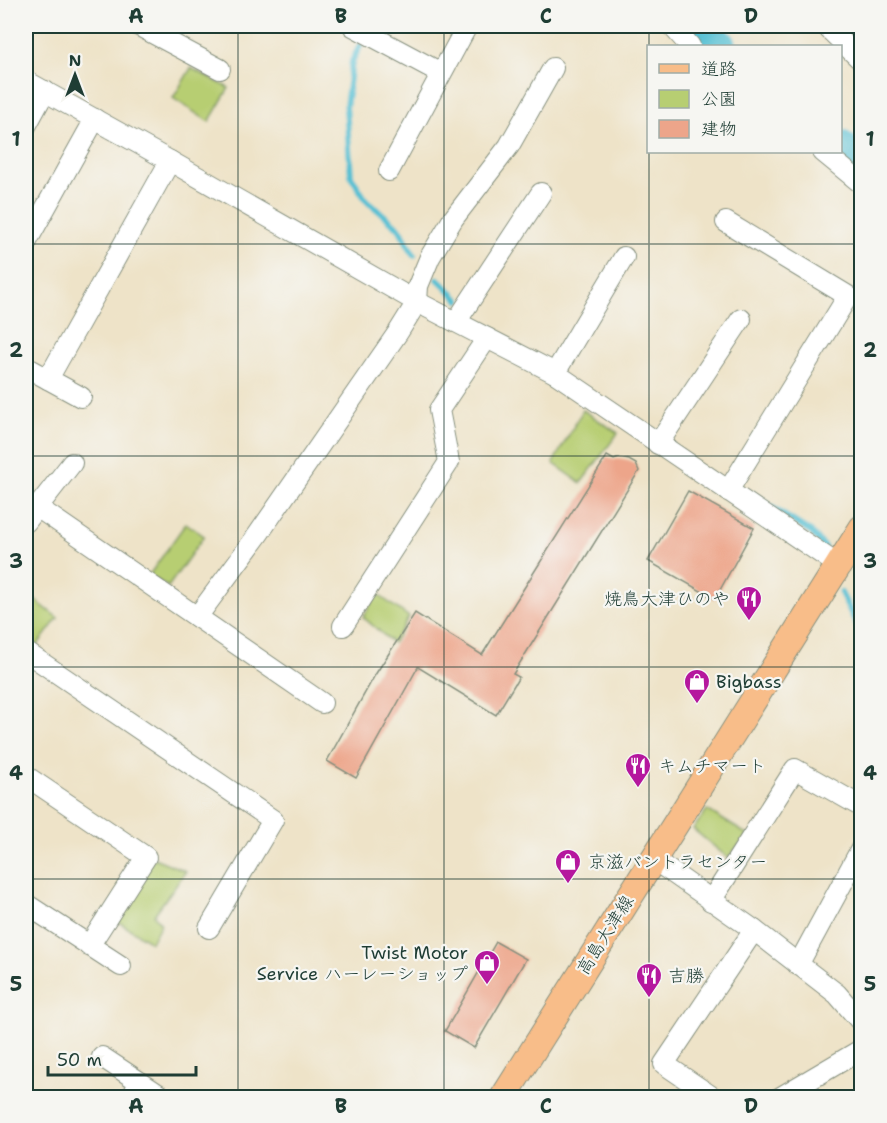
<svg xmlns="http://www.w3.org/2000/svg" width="887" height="1123" font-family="'Shantell Sans','Klee One',sans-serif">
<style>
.green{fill:#b7ce72;stroke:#6b8653;stroke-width:1.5}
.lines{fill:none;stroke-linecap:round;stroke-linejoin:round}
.stream{stroke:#57c0d3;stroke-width:6}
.river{stroke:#57c0d3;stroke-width:36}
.building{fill:#eda58a}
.minor-casing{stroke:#86907e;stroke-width:22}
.major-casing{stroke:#86907e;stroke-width:28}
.minor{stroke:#fff;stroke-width:20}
.major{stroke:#f8bd89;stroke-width:26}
.grid{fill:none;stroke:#1f3d34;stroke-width:1.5;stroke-opacity:0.55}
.labels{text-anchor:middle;stroke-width:4.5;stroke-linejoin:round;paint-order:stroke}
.poi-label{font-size:18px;fill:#1f3d34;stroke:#f6f6f2;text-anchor:start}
.street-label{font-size:18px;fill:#1f3d34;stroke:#f6f6f2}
.neatline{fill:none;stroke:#1f3d34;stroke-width:2}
.grid-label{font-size:20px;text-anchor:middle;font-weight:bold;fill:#1f3d34}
</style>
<rect width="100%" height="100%" fill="#f6f6f2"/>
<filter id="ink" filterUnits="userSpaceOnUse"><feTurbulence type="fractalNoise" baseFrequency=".0167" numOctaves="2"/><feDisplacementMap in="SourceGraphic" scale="12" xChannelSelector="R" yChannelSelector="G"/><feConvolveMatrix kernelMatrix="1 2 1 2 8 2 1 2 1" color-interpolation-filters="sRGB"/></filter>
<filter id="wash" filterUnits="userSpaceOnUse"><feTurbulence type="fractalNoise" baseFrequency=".008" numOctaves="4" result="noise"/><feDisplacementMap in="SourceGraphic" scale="24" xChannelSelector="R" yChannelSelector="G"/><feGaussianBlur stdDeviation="1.35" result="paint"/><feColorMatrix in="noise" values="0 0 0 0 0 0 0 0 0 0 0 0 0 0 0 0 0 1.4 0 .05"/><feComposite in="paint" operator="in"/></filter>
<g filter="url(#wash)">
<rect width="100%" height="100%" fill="#eee3c8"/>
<g class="green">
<path d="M191 68 229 88 209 122 173 98Z"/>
<path d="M583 410 618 433 581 483 553 463Z"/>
<path d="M186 523 204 536 168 587 149 575Z"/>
<path d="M26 593 58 618 36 647 26 640Z"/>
<path d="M377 594 409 617 393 643 363 617Z"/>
<path d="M707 810 748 835 728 858 693 829Z"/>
<path d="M154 858 186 871 154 915 161 924 151 942 115 920Z"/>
</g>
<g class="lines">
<g class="stream">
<path d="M360 46 352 61 346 107 351 176 366 200 399 228 414 255"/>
<path d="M438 279 459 300"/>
<path d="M752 495 812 533 824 547"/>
<path d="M841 593 862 635"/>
</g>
<g class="river">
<path d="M696 26 719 46"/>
<path d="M840 148 862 166"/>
</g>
</g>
<g id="blocks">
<g class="building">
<path d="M607 456 614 460 619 458 629 460 636 464 639 471 513 674 519 677 496 715 418 667 356 778 327 761 375 675 415 613 482 655Z"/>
<path d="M688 491 754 528 715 599 648 561Z"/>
<path d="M496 942 526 959 474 1048 445 1031Z"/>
</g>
</g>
</g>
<g filter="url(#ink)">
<use href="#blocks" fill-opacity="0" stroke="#86907e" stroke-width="1.5"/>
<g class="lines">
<defs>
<g id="minor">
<path d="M139 26 220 69"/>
<path d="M353 26 441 73"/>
<path d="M672 26 690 46"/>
<path d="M831 26 829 29 862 61"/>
<path d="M26 81 170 161 417 302 555 373 838 565"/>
<path d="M26 126 45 91"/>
<path d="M823 152 862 184"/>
<path d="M389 171 467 26"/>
<path d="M726 222 848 296 728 491"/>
<path d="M26 243 95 119"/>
<path d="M456 322 541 193"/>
<path d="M26 367 48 379"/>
<path d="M555 373 624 257"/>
<path d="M81 397 48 379 170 161"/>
<path d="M658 444 741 319"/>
<path d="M37 507 322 703"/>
<path d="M26 522 72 463"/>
<path d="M197 617 257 536 399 331 417 302 418 286 430 257 453 219 509 146 553 68"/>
<path d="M343 626 449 462 439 410 487 338"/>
<path d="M26 652 273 820 209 928"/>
<path d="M26 776 146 857 89 946"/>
<path d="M653 859 754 930 837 994 862 1023"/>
<path d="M711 901 795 769 862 807"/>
<path d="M26 904 121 966"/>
<path d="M798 965 862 847"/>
<path d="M102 1057 164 1098"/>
<path d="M131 1098 140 1082"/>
<path d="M714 1098 664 1064 754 930"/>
<path d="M779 1098 862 1049"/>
</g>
<path id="major" d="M503 1098 862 528"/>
</defs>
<use href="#minor" class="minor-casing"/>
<use href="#major" class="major-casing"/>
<use href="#minor" class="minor"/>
<use href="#major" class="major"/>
</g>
</g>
<path class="grid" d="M238 26V1098M444 26V1098M649 26V46M649 152V1098M26 244H862M26 456H862M26 667H862M26 879H862"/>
<defs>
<symbol id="restaurant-pin" viewBox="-11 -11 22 30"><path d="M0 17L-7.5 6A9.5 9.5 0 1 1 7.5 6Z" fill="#b5179e" stroke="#f6f6f2"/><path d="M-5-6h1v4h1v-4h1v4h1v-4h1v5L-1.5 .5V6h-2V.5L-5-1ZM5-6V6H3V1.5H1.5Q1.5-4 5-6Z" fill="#fff"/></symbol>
<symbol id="shop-pin" viewBox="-11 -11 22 30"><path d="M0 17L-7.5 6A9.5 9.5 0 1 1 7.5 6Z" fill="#b5179e" stroke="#f6f6f2"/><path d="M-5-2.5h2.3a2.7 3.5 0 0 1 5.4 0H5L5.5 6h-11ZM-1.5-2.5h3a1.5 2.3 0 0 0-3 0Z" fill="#fff"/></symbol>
</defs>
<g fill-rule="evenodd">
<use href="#restaurant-pin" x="734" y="584" width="30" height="40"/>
<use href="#shop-pin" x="682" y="667" width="30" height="40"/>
<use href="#restaurant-pin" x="623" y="751" width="30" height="40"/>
<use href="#shop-pin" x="553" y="847" width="30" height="40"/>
<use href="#shop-pin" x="472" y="948" width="30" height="40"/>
<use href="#restaurant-pin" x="634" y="961" width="30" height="40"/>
</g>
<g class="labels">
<g class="poi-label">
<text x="730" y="605" text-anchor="end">焼鳥大津ひのや</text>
<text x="716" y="688">Bigbass</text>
<text x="658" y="772">キムチマート</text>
<text x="588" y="868">京滋バントラセンター</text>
<text x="468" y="959" text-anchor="end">Twist Motor<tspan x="468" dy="21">Service ハーレーショップ</tspan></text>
<text x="668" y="982">吉勝</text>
</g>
<g class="street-label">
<text transform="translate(605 935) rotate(-58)" y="6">高島大津線</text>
</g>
</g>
<rect width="887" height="1123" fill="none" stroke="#f6f6f2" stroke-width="66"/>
<rect x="647" y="45" width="195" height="108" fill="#f6f6f2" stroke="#a0aca6" stroke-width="1.5"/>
<rect x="659" y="64" width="30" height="9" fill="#f8bd89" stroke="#a0aca6" stroke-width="1.5"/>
<text x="701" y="75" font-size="18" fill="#1f3d34">道路</text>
<rect x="659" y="90" width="30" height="18" fill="#b7ce72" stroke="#a0aca6" stroke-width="1.5"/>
<text x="701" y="105" font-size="18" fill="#1f3d34">公園</text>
<rect x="659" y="120" width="30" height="18" fill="#eda58a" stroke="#a0aca6" stroke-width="1.5"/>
<text x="701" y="135" font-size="18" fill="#1f3d34">建物</text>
<g transform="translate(75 75)" stroke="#f6f6f2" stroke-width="4.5" paint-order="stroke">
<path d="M0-4.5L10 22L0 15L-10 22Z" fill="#1f3d34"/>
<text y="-9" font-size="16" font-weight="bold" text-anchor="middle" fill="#1f3d34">N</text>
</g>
<path d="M48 1066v9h148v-9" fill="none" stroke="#1f3d34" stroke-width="3"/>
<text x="57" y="1066" font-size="18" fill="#1f3d34" stroke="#f6f6f2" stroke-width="4.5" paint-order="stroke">50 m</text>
<rect x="33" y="33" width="821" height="1057" class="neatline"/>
<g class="grid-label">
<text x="136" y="23">A</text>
<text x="341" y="23">B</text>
<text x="546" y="23">C</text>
<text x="751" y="23">D</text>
<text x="16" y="146">1</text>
<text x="870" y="146">1</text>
<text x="16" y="357">2</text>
<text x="870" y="357">2</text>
<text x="16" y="568">3</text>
<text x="870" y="568">3</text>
<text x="16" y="780">4</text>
<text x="870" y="780">4</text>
<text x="16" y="991">5</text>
<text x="870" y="991">5</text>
<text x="136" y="1113">A</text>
<text x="341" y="1113">B</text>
<text x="546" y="1113">C</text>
<text x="751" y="1113">D</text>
</g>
</svg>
